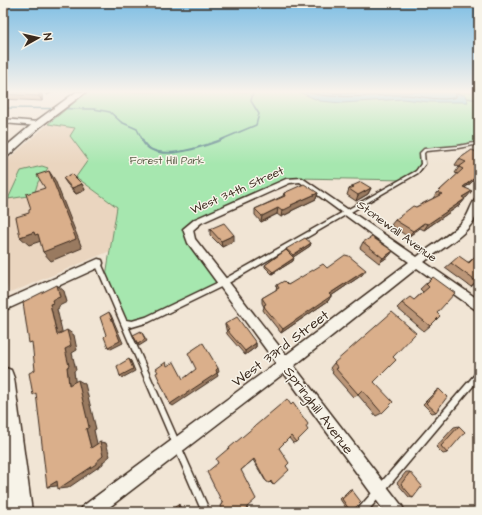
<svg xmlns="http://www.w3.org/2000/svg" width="482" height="515" font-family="'Architects Daughter',sans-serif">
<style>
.built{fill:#ead5bf}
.green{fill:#a6e7af;stroke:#708866}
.water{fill:#7fcddd;stroke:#648c91}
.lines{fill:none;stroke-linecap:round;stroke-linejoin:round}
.shore{stroke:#566b6a;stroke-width:1}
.stream-far1{stroke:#648c91;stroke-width:1.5}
.stream{stroke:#648c91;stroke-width:2}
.service-casing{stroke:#3b2a1e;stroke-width:3}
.minor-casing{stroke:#3b2a1e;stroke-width:3}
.primary-casing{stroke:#3b2a1e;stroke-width:3}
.service{fill:#f7f3e8;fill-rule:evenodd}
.minor{fill:#f7f3e8;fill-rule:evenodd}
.primary{fill:#f7f3e8;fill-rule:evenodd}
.wall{fill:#bb9678;stroke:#3b2a1e}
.shaded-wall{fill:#997a61;stroke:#3b2a1e}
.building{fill:#daaf8b;stroke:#3b2a1e}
.labels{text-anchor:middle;stroke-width:3;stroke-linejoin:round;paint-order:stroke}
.far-park-label{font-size:10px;fill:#565942;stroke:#f7f3e8}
.street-label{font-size:12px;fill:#3b2a1e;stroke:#f7f3e8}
.near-street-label{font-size:14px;fill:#3b2a1e;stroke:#f7f3e8}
</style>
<rect width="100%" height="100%" fill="#f1e5d5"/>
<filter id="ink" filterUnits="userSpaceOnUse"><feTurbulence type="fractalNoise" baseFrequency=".025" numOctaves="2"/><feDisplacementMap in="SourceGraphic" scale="8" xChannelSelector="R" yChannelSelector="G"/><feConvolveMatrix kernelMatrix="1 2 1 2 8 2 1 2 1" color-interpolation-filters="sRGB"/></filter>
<g filter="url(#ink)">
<path class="built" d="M48 124 75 127 70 137 88 160 76 177 117 207 110 251 10 293 7 285 3 237V164Z"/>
<g class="green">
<path d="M87 92H479V143L427 149 423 152 422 168 406 180 296 178 196 222 189 233 222 283 126 331 106 276 117 207 76 177 88 160 70 136 75 128 48 124Z"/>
<path d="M42 166 48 168 38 182 34 195 8 199 21 171Z"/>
</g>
<path class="water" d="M299 92H450L465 95 468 102H429L403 99 342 103 320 101Z"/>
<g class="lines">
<g class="shore">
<path d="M306 92C340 101 373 94 407 95 422 96 442 102 456 97V92"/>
<path d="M322 92 343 94 368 92"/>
</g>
<g class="stream-far1">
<path d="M467 98 479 100"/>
<path d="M3 108 94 109 110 112 121 122 137 129 143 141"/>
<path d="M218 141 256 125 259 114 251 101 253 92"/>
</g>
<path class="stream" d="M142 140C154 165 201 147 221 140"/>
<defs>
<g id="service">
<path d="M479 142V144L458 148 426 151 424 153 425 164 418 173 225 285 149 322 132 327 128 326 210 512H202L95 263 96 262H100L101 263 126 320 132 321 146 317 221 281 416 171 421 164 420 153 424 149 458 146Z"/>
<path d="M479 371V379L367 512H357L358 509 477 372Z"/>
</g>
<g id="minor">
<path d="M3 119 38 122 41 124 38 126 3 123Z"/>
<path d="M302 178 417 257C432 245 451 235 464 220 470 214 471 200 479 197 479 201 480 206 479 210 472 233 442 248 424 262L479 300V312L417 268 294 366 402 506 405 512H385L284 373 103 512H80L83 506 276 363 188 243 183 229 195 219 286 179ZM300 182 409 262 286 355 195 239 193 230 201 223 290 183Z"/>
<path d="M98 259 102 260 103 263 102 266 3 311V301Z"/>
</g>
<g id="primary">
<path d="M76 92H86L41 126 7 157 3 158V149L35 122Z"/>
<path d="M3 367 11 370 14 378 32 512H4Z"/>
</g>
</defs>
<use href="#service" class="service-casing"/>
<use href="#minor" class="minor-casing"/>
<use href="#primary" class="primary-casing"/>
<use href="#service" class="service"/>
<use href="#minor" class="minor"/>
<use href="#primary" class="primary"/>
</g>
<g class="wall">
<path d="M3 92 42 95V101L3 99Z"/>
<path d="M472 150 477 169 479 172 476 176H477L472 182 465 188 467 197 464 198 465 199 460 205 424 230 420 228 408 237 391 225 395 220 416 207 434 198H433L438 192 458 174 455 173 459 167 455 165 459 159Z"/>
<path d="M63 178 82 184 85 190 76 194 67 184Z"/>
<path d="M352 186 371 188 368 194 356 201 347 195 349 189 352 188Z"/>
<path d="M284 193H318L316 199 291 211V212L281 217 277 214 261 222 255 215V209L283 196Z"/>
<path d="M210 229 234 241 222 247 210 235Z"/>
<path d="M363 242 393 251 389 256 379 263 360 248Z"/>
<path d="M311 243 310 246 293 257V261L272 274 265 267V265L286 250V249Z"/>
<path d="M479 253V280L471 287 445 268 451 263 469 262Z"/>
<path d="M327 268 362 275 331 296 328 301 281 333 265 313 263 310 264 307 262 303V298L276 290 277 285H288Z"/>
<path d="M433 277 437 313 430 326 424 331 397 308 402 303 414 300 423 292 420 289Z"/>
<path d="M225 324 256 343V347L245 355 227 334Z"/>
<path d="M393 357 374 382 382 413 376 416 358 395 353 397 332 373 333 372 330 368 334 363Z"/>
<path d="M439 389 436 412 432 413 423 404 436 391Z"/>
<path d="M459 426 447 453 443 454 436 447 454 427Z"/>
<path d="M306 427 296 442 293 443 289 438 279 448 286 466 273 485 270 482 269 483 265 480 253 460 241 470 247 507 248 510 220 506 222 503 218 463Z"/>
<path d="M406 472H410L413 498 409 497 397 483Z"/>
<path d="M350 489 352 490 351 512 348 511 340 499Z"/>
</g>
<g class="shaded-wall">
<path d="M39 92H41L42 95V101L39 96Z"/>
<path d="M46 92H54L47 95Z"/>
<path d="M49 171 55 180 82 248 51 261 43 252Z"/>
<path d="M477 176 472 182 458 193 463 187Z"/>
<path d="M82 184 85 190 76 194 72 188Z"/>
<path d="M371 188 368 194 356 201 358 195Z"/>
<path d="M472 191 467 197 457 203 462 197Z"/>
<path d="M318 193 316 199 291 211V212L281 217 282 211 291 205Z"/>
<path d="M465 199 460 205 424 230 428 224Z"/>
<path d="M278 208 277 214 261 222 262 216Z"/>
<path d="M424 223 420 228 408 237 413 231Z"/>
<path d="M34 232 38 234 41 241 29 245 20 237Z"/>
<path d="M234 235V241L222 247 221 241Z"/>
<path d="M311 243 310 246 292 258 293 255Z"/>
<path d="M393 251 389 256 379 263 383 258Z"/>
<path d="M294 258 293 261 272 274 273 272Z"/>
<path d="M366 270 362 275 331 296 328 301 281 333 283 329 329 294Z"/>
<path d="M57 285 64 291 67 302 59 306V308L57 309 64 340 57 335 50 304 52 300Z"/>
<path d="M109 312 111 315 123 343 111 349 108 347Z"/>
<path d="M67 330 74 335 77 350 72 353 76 370 74 371 76 388 69 385 65 349Z"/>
<path d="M141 331 147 341 139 346 138 344Z"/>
<path d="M256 343V347L245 355V351Z"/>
<path d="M129 359 131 361 135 371 122 378 120 376Z"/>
<path d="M218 368 219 372 217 373 218 376 173 406 170 404Z"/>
<path d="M78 380 85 384 96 429 94 430 98 448H91L86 429Z"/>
<path d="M100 442 106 443 110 456 103 462V464L68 488 58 489 96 462Z"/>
<path d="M66 480 57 486 47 487 57 481Z"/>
<path d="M179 504 182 512H180L178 505Z"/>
</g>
<g class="building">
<path d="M3 92H39V96L3 94Z"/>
<path d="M472 150 479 153V166L476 168 479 170V172L474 175 477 176 463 187 472 191 462 197 465 199 428 224 424 223 413 231 395 220 413 206 416 207 442 194 438 192 463 169 459 167 466 162 459 159Z"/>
<path d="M49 171 76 239 43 252 38 234 35 235 34 232 20 237 16 217 29 213V210L31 209 26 194 45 188 37 175Z"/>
<path d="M72 174 82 184 72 188 63 178Z"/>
<path d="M361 182 371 188 358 195 349 189 354 187 352 186Z"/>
<path d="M304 184 318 193 291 205 292 206 282 211 278 208 262 216 255 209 285 196 284 193Z"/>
<path d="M224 223 234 235 221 241 210 229Z"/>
<path d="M372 237 393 251 383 258 363 242Z"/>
<path d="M305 238 311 243 293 255 286 249Z"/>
<path d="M286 250 294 258 273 272 265 265Z"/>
<path d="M479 253V280L477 282 451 263 459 256 469 263Z"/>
<path d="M345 255 349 256 366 270 329 294 331 296 283 329 265 308 264 305 266 304 262 298 279 288 277 285 284 281 288 285 323 264 327 268Z"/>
<path d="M433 277 455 293 437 313 440 316 430 326 402 303 410 297 414 300 429 287 426 284Z"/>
<path d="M57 285 60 297 52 300 53 303 50 304 57 335 67 330 71 346 65 349 69 366 67 367 69 385 78 380 89 427 86 429 91 448 100 442 103 456 96 462V464L58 489 57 481 47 487 36 393 33 395 29 373 35 370 32 342 29 343 23 302Z"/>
<path d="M109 312 120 341 108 347 104 337 106 335 100 317Z"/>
<path d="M392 312 416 333 393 357 396 360 374 382 393 402 382 413 362 390 358 394 336 369 338 368 334 363Z"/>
<path d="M237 317 256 343 245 351 227 330 229 329 225 324Z"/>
<path d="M141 331 145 339 138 344 133 335Z"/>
<path d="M203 343 218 368 216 370 217 373 170 404 156 373 158 372 156 369 166 362 167 366 174 362 183 379 196 369 188 353Z"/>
<path d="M129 359 133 369 120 376 117 366Z"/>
<path d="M439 389 447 397 436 412 426 403Z"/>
<path d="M287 399 291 405 293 403 308 424 306 427 308 430 296 442 291 436 279 448 289 463 286 466 289 470 273 485 271 481 269 483 266 481 254 459 241 470 256 499 246 508 248 512H223L220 506 223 504 207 472 218 463 216 459Z"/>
<path d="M459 426 465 432 447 453 441 446Z"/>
<path d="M410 472 422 486 413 498 401 484Z"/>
<path d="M352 490 361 502 351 512 342 499Z"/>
<path d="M178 505 180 512H169V511Z"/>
</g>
</g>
<linearGradient id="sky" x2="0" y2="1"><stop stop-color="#7ebee4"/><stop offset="0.56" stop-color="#f9f3ec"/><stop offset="1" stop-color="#f9f3ec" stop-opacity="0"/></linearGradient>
<rect width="482" height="164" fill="url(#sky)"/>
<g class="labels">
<g class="far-park-label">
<text x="167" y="164">Forest Hill Park</text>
</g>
<g class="street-label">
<text transform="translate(237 190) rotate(-24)" y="4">West 34th Street</text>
<text transform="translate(397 231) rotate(36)" y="4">Stonewall Avenue</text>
</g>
<g class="near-street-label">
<text transform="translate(280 348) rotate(-37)" y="5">West 33rd Street</text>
<text transform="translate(319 410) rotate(53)" y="5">Springhill Avenue</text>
</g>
</g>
<rect width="482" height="515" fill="none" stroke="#f7f3e8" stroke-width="16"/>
<rect x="8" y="8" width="466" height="499" fill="none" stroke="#3b2a1e" stroke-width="1.5" filter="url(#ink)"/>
<g transform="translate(38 38) rotate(82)" stroke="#f7f3e8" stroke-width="3" paint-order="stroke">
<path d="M0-3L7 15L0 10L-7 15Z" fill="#3b2a1e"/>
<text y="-6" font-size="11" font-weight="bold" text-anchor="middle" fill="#3b2a1e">N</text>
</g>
</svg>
